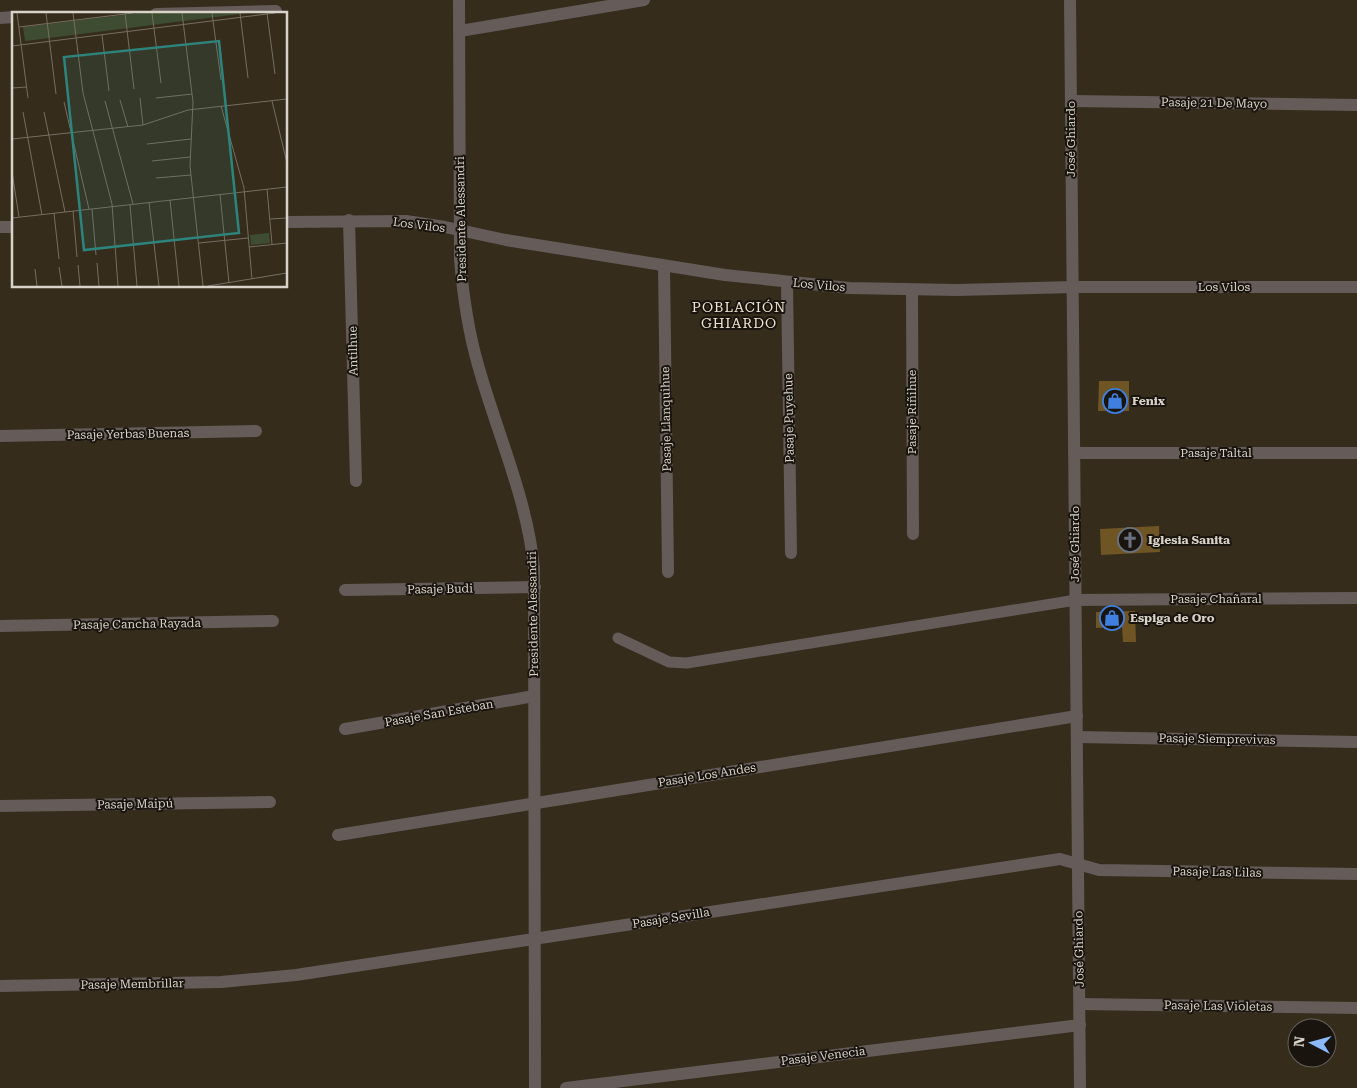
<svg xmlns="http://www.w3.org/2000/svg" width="1357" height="1088" font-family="'Roboto Serif',serif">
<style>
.building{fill:#6e5523}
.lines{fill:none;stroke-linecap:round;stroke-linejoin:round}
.service{stroke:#655b59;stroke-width:11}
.minor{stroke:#655b59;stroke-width:12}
.labels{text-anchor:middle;stroke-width:4;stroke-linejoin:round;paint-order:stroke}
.street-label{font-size:12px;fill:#d8d2c8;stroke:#19150e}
.poi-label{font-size:12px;font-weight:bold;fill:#d8d2c8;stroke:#19150e;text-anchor:start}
.neighbourhood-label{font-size:14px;letter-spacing:1px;fill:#eee3ce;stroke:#19150e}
.inset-road{fill:none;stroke:#766e61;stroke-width:1}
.view{fill:#2d847c;fill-opacity:0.15;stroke:#2d847c;stroke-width:2.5}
.inset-edge{fill:none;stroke:#d8d2c8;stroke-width:2.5}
</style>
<rect width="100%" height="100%" fill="#352c1c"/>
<g class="building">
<path d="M1099 381H1129V411H1098Z"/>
<path d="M1159 526 1160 552 1101 555 1100 529Z"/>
<path d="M1135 611 1136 642H1123L1122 627 1096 628V612Z"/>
</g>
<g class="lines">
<path class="service" d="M618 638 669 662 687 663 1076 600"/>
<g class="minor">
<path d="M459 0 460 259C463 295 468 330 478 365 497 433 527 498 534 568L535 1088"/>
<path d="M1070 0 1080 1088"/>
<path d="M156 14 276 11"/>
<path d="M0 18 14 17"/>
<path d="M460 31 644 0"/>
<path d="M1071 101 1357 105"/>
<path d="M349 220 356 481"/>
<path d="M286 222 406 221 445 227 506 240 725 275 849 288 957 290 1073 287H1357"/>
<path d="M0 227H14"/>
<path d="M664 266 668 572"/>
<path d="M787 283 791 553"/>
<path d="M912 290 913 534"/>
<path d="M0 436 256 431"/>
<path d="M1074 453H1357"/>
<path d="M345 590 535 587"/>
<path d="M1076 600 1357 598"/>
<path d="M0 626 273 621"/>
<path d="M345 729 534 696"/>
<path d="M1077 737 1357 742"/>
<path d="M0 806 270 802"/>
<path d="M338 835 1077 716"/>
<path d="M0 986 221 982 296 975 1060 859 1099 870 1357 874"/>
<path d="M1080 1004 1357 1008"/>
<path d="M566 1088 1080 1025"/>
</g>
</g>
<defs>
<symbol id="shop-ring" viewBox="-11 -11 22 22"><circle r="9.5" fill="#19150e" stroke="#3f7fe0" stroke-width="1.5"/><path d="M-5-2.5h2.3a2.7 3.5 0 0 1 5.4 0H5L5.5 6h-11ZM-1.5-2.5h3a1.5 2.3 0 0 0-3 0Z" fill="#3f7fe0"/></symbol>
<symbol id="church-ring" viewBox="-11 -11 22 22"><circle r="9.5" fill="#19150e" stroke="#6b7280" stroke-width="1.5"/><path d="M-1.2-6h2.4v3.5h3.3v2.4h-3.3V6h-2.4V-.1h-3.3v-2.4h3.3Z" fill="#6b7280"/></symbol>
</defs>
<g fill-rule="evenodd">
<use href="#shop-ring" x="1101" y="387" width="28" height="28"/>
<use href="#church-ring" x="1116" y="526" width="28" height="28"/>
<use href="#shop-ring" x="1098" y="604" width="28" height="28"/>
</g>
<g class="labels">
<g class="street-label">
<text transform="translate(1214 103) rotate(1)" y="4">Pasaje 21 De Mayo</text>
<text transform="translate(1071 139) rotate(-90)" y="4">José Ghiardo</text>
<text transform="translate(461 219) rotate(-91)" y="4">Presidente Alessandri</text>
<text transform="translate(419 225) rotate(7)" y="4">Los Vilos</text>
<text transform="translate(819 285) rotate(5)" y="4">Los Vilos</text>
<text x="1224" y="291">Los Vilos</text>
<text transform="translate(353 351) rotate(-91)" y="4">Antilhue</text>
<text transform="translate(912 412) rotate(-90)" y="4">Pasaje Riñihue</text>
<text transform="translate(789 418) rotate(-91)" y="4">Pasaje Puyehue</text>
<text transform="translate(666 419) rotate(-91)" y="4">Pasaje Llanquihue</text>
<text transform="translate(128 434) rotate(-1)" y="4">Pasaje Yerbas Buenas</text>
<text x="1216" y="457">Pasaje Taltal</text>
<text transform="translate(1075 544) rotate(-90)" y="4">José Ghiardo</text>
<text transform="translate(440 589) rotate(-1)" y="4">Pasaje Budi</text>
<text x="1216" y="603">Pasaje Chañaral</text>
<text transform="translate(533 614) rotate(-91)" y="4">Presidente Alessandri</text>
<text transform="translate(137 624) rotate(-1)" y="4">Pasaje Cancha Rayada</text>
<text transform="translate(439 713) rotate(-10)" y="4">Pasaje San Esteban</text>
<text transform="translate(1217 739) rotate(1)" y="4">Pasaje Siemprevivas</text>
<text transform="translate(707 775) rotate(-9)" y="4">Pasaje Los Andes</text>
<text transform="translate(135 804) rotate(-1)" y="4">Pasaje Maipú</text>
<text transform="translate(1217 872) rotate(1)" y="4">Pasaje Las Lilas</text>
<text transform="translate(671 918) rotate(-9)" y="4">Pasaje Sevilla</text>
<text transform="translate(1079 949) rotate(-91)" y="4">José Ghiardo</text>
<text transform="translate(132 984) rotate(-1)" y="4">Pasaje Membrillar</text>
<text transform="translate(1218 1006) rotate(1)" y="4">Pasaje Las Violetas</text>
<text transform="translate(823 1056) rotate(-7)" y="4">Pasaje Venecia</text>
</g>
<g class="poi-label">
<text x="1132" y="405">Fenix</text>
<text x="1148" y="544">Iglesia Sanita</text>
<text x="1130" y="622">Espiga de Oro</text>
</g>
<g class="neighbourhood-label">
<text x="739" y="312">POBLACIÓN<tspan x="739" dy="16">GHIARDO</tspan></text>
</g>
</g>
<g transform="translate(12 12)">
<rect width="275" height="275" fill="#352c1c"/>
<path d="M127 1H236L13 29 11 15ZM257 221 258 231 239 233 238 223Z" fill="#3e4d32"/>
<path class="inset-road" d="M5 1 16 86M34 1 44 82M61 1 71 81 100 192 106 274M113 1 122 77M140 1 149 71M170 1 181 90 178 154 191 274M200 1 209 68M228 1 236 66M255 1 263 62M7 15 121 1M90 23 97 79M0 34 263 1M0 76 15 75M128 86 131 113M144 86 180 82M108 88 116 115M93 89 121 192M260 89 275 151M52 90 77 197M209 94 232 176 240 267M11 100 30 203M32 100 53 200M0 127 131 113 176 98 275 87M135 132 179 127M140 149 178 145M0 160 7 205M144 166 179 163M255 177 260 232M208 182 217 271M158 188 167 274M137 190 147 274M118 193 125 274M80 197 84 243M61 199 65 245M42 201 47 247M0 206 275 175M258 207 275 206M187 231 236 226M237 235 275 231M85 251 87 274M66 253 68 274M47 255 50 274M23 257 25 274M196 274 275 261"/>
<path class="view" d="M207 29 227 221 72 238 52 45Z"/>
<rect width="275" height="275" class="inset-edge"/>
</g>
<g transform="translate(1312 1043) rotate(276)"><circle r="24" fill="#19150e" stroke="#656158"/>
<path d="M0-4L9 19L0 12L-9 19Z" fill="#8abafc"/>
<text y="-8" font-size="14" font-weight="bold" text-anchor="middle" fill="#d8d2c8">N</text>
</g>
</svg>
